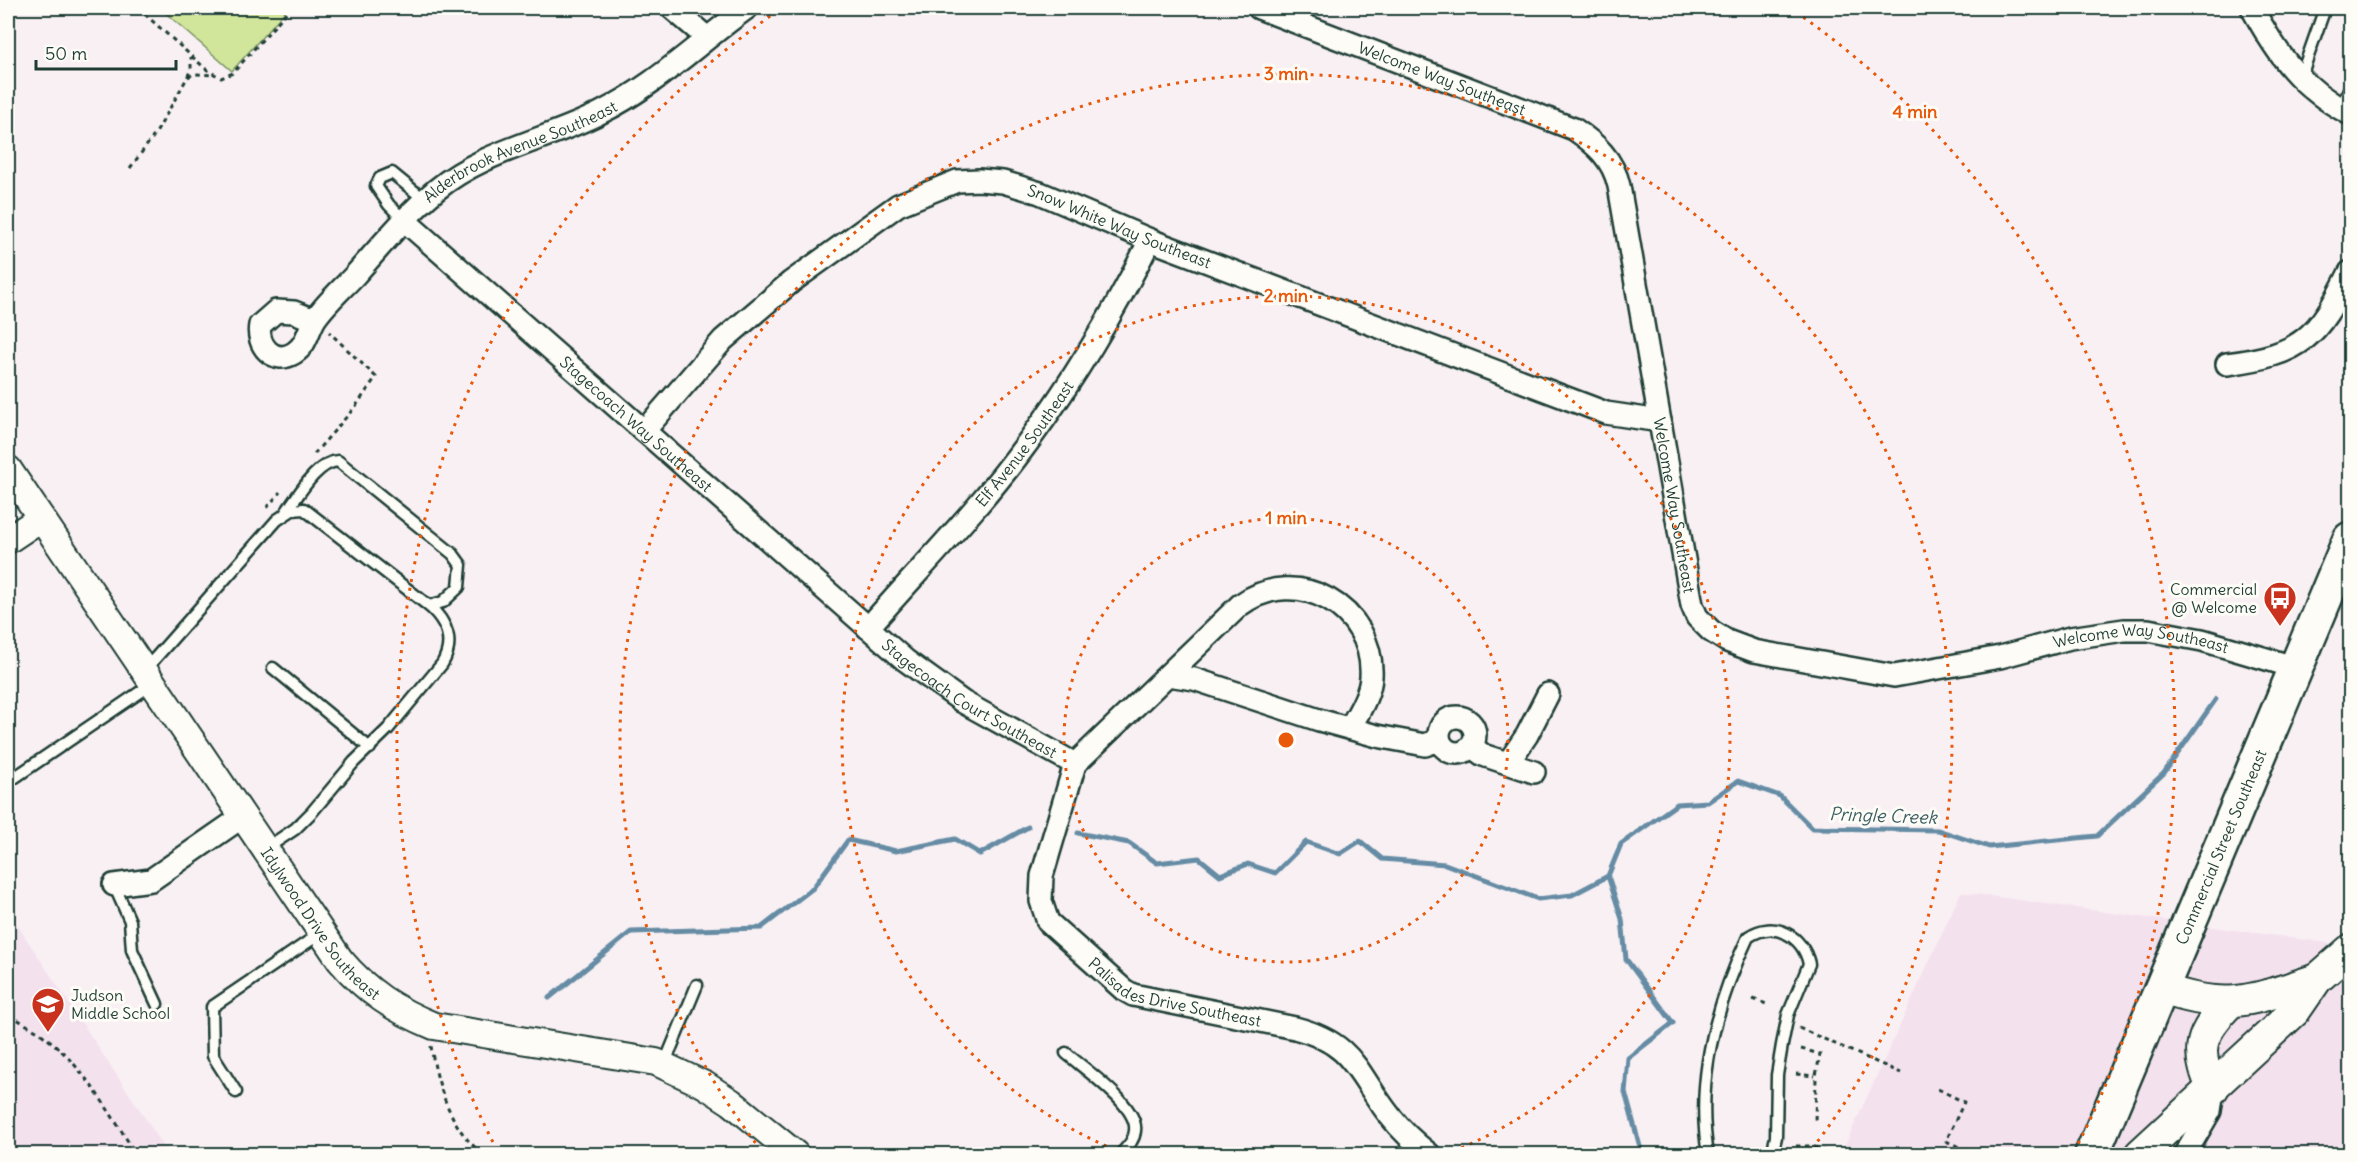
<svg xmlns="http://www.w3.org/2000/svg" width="2358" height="1162" font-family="Delius,sans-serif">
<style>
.built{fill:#f4e1ee}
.green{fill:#d1e69a;stroke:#789267;stroke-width:1.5}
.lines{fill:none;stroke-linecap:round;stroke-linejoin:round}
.stream{stroke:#658ca4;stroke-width:5}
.service-casing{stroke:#1f3d34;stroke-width:15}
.minor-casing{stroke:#1f3d34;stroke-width:26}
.tertiary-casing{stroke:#1f3d34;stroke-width:30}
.secondary-casing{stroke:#1f3d34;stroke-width:34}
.primary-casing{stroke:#1f3d34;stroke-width:38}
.path{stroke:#1f3d34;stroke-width:3;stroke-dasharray:4.5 4.5;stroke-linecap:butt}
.service{stroke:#fdfcf7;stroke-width:10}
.minor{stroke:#fdfcf7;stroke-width:21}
.tertiary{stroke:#fdfcf7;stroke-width:26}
.secondary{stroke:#fdfcf7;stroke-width:30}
.primary{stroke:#fdfcf7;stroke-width:33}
.ring{fill:none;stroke:#e8590c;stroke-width:3;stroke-dasharray:3 6}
.labels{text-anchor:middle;stroke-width:6;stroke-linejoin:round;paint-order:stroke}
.street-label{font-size:16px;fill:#1f3d34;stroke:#fdfcf7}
.poi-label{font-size:16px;fill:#1f3d34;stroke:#fdfcf7;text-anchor:end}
.water-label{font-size:18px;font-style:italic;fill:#3c5e62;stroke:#fdfcf7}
.centre{fill:#e8590c;stroke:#fdfcf7;stroke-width:3}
.ring-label{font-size:18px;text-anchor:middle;font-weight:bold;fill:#e8590c;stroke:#fdfcf7;stroke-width:6;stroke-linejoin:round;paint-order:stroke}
</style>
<rect width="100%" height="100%" fill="#f9f0f3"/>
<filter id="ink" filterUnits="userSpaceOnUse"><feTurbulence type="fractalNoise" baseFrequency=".0167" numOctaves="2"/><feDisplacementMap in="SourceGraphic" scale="12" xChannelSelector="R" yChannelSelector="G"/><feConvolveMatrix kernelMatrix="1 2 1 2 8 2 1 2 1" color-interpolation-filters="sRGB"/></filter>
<g filter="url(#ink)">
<g class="built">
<path d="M1961 892 2350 946V1154H1841Z"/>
<path d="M8 911 169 1154H8Z"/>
</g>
<path class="green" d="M160 8H288L232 71Z"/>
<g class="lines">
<g class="stream">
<path d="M1078 833 1129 843 1157 863 1199 858 1220 875 1248 864 1275 873 1306 842 1340 854 1360 841 1382 859 1445 864 1538 899 1572 895 1608 876"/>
<path d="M549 998 631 932 761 928 813 888 848 840 896 851 955 839 980 854 1028 827"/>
<path d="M1642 1154 1625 1092 1628 1058 1673 1023 1626 959 1622 919 1608 876 1621 844 1677 804 1708 802 1738 781 1780 796 1812 828 1938 830 1989 847 2097 836 2164 773 2216 699"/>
</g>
<defs>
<g id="service">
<path d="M2300 79 2325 8"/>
<path d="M2340 109 2350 87"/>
<path d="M404 220 389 205 376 186 380 178 392 173 425 200"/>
<path d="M273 668 370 748"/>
<path d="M144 671 277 520 292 510 304 509 429 606 443 602 459 587 461 565 453 554 338 461C316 462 297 498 284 515"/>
<path d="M8 782 152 684"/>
<path d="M265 849 295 829 312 812 354 762 388 729 442 664C455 642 447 622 429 606"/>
<path d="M114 885 130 921 132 950 157 1004"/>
<path d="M1066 1053C1084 1069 1139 1106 1135 1131 1134 1141 1127 1147 1121 1154"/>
<path d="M664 1065 697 985"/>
<path d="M236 1092 213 1056 212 1007 321 933"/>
<path d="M1708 1154C1695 1079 1716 1005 1748 937 1774 919 1803 936 1809 964L1788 1015 1782 1045 1777 1075 1776 1137 1772 1154"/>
</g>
<g id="minor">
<path d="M672 8 706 37"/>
<path id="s1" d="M1259 8 1574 129C1596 144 1613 159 1619 186L1692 605 1697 617 1711 631 1727 641 1754 651 1894 676 2000 657 2070 638 2124 630H2148L2202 640 2297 668"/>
<path d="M2252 8C2278 56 2301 88 2350 114"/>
<path id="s2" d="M404 220 905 660 963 702 1075 764"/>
<path id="s3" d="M314 320 294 312 276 311 260 325C256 344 273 366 294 353 307 345 308 330 315 319 326 303 342 289 355 275 381 246 406 215 436 190 483 151 547 140 600 113 655 86 698 43 747 8"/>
<path d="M2227 364C2303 354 2317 338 2350 272"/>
<path id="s4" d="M644 431 723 340 791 282 898 205 957 181 979 180 1003 182 1040 193 1150 240 1606 413 1660 421"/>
<path id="s5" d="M868 628C921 567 980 508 1028 442 1075 378 1115 311 1150 240"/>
<path d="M1168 675 1194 679 1319 720 1377 736 1425 745 1439 740"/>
<circle cx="1457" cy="735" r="18"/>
<path id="s6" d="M1350 728C1358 713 1370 695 1371 677 1375 608 1297 563 1240 605L1075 764 1042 876 1041 901 1048 922 1124 990 1133 995 1295 1028C1356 1044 1356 1073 1390 1116 1401 1130 1415 1143 1429 1154"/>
<path d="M1471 746 1483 755 1534 772"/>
<path d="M1508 763 1527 735 1548 694"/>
<path d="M114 885 151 880 242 817"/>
<path d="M2185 1154 2210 1111 2213 1089"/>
</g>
<g id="tertiary">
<path id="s7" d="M8 469 340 960C367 992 395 1010 434 1026L656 1062 705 1085 731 1102 795 1154"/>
<path d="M8 540 41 518"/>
</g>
<g id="secondary">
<path d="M2162 989C2230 1012 2252 1000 2317 979"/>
<path d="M2213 1089C2193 1050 2201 1032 2230 1003"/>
<path d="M2140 1154 2295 1011 2317 979 2350 950"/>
</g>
<g id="primary">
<path id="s8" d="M2092 1154 2350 539"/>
</g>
</defs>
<use href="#service" class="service-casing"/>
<use href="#minor" class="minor-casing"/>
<use href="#tertiary" class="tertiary-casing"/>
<use href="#secondary" class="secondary-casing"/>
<use href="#primary" class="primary-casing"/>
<g class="path">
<path d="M138 8 206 69 221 78 233 73 290 8"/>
<path d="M327 8H350"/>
<path d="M188 77 194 74 213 75"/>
<path d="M130 168 156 133 187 78 191 69V57"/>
<path d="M314 454 356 406 376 377 329 332"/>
<path d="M267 508 280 492"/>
<path d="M1753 999 1769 1005"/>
<path d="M10 1015C23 1023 38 1031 49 1040 86 1070 111 1115 136 1154"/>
<path d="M1799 1028 1901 1073"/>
<path d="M431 1046C436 1082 452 1134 484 1154"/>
<path d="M1801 1049 1820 1054 1816 1076 1815 1124"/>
<path d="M1796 1074 1815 1076"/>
<path d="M1938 1089 1964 1102 1946 1141 1969 1151"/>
<path d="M1796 1154 1795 1146H1812L1831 1154"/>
</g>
<use href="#service" class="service"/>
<use href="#minor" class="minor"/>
<use href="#tertiary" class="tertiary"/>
<use href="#secondary" class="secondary"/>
<use href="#primary" class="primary"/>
</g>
</g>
<g class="ring">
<circle cx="1286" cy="740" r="222"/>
<path d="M1123 1153A444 444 0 1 1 1449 1153"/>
<path d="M761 1150A666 666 0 1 1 1811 1150"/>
<path d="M497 1150A889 889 0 0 1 776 12M1796 12A889 889 0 0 1 2075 1150"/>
</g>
<defs>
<symbol id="bus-pin" viewBox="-11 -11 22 30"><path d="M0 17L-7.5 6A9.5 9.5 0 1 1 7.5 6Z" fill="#c8321e" stroke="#fdfcf7"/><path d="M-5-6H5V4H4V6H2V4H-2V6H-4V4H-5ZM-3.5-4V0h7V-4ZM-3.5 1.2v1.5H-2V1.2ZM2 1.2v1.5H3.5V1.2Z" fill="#fff"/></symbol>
<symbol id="school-pin" viewBox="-11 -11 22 30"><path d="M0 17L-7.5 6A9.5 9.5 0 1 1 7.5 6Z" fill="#c8321e" stroke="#fdfcf7"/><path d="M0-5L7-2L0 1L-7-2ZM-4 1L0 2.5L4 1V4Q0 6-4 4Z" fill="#fff"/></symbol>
</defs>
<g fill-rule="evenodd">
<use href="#bus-pin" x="2261" y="579" width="38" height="52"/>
<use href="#school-pin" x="29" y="985" width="38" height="52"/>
</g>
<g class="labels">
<g class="street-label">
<text dy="6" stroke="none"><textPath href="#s1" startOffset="196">Welcome Way Southeast</textPath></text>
<text dy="6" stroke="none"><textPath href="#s3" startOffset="428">Alderbrook Avenue Southeast</textPath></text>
<text dy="6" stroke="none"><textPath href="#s4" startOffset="576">Snow White Way Southeast</textPath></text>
<text dy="6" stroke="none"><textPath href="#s2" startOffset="309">Stagecoach Way Southeast</textPath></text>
<text dy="6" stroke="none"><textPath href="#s5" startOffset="242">Elf Avenue Southeast</textPath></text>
<text dy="6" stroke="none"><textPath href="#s1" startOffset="736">Welcome Way Southeast</textPath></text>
<text dy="6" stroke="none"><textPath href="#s1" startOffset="1312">Welcome Way Southeast</textPath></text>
<text dy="6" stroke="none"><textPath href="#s2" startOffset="742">Stagecoach Court Southeast</textPath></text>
<text dy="6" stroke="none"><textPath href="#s8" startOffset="333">Commercial Street Southeast</textPath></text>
<text dy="6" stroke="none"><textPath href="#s7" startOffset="552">Idylwood Drive Southeast</textPath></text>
<text dy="6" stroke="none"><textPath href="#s6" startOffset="786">Palisades Drive Southeast</textPath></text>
</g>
<g class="poi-label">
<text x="2257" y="595">Commercial<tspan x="2257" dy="18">@ Welcome</tspan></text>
<text x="71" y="1001" text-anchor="start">Judson<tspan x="71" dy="18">Middle School</tspan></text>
</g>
<g class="water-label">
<text transform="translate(1883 816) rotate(2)" y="6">Pringle Creek</text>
</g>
</g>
<circle cx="1286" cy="740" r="9" class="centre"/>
<g class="ring-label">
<text x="1286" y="80">3 min</text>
<text x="1915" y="118">4 min</text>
<text x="1286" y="302">2 min</text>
<text x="1286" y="524">1 min</text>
</g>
<rect width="2358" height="1162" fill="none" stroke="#fdfcf7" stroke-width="30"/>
<rect x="15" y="15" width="2328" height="1132" fill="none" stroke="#1f3d34" stroke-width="2" filter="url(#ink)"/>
<path d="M36 60v9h140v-9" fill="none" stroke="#1f3d34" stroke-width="3"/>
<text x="45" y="60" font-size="18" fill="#1f3d34" stroke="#fdfcf7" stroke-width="4.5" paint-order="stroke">50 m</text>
</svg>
